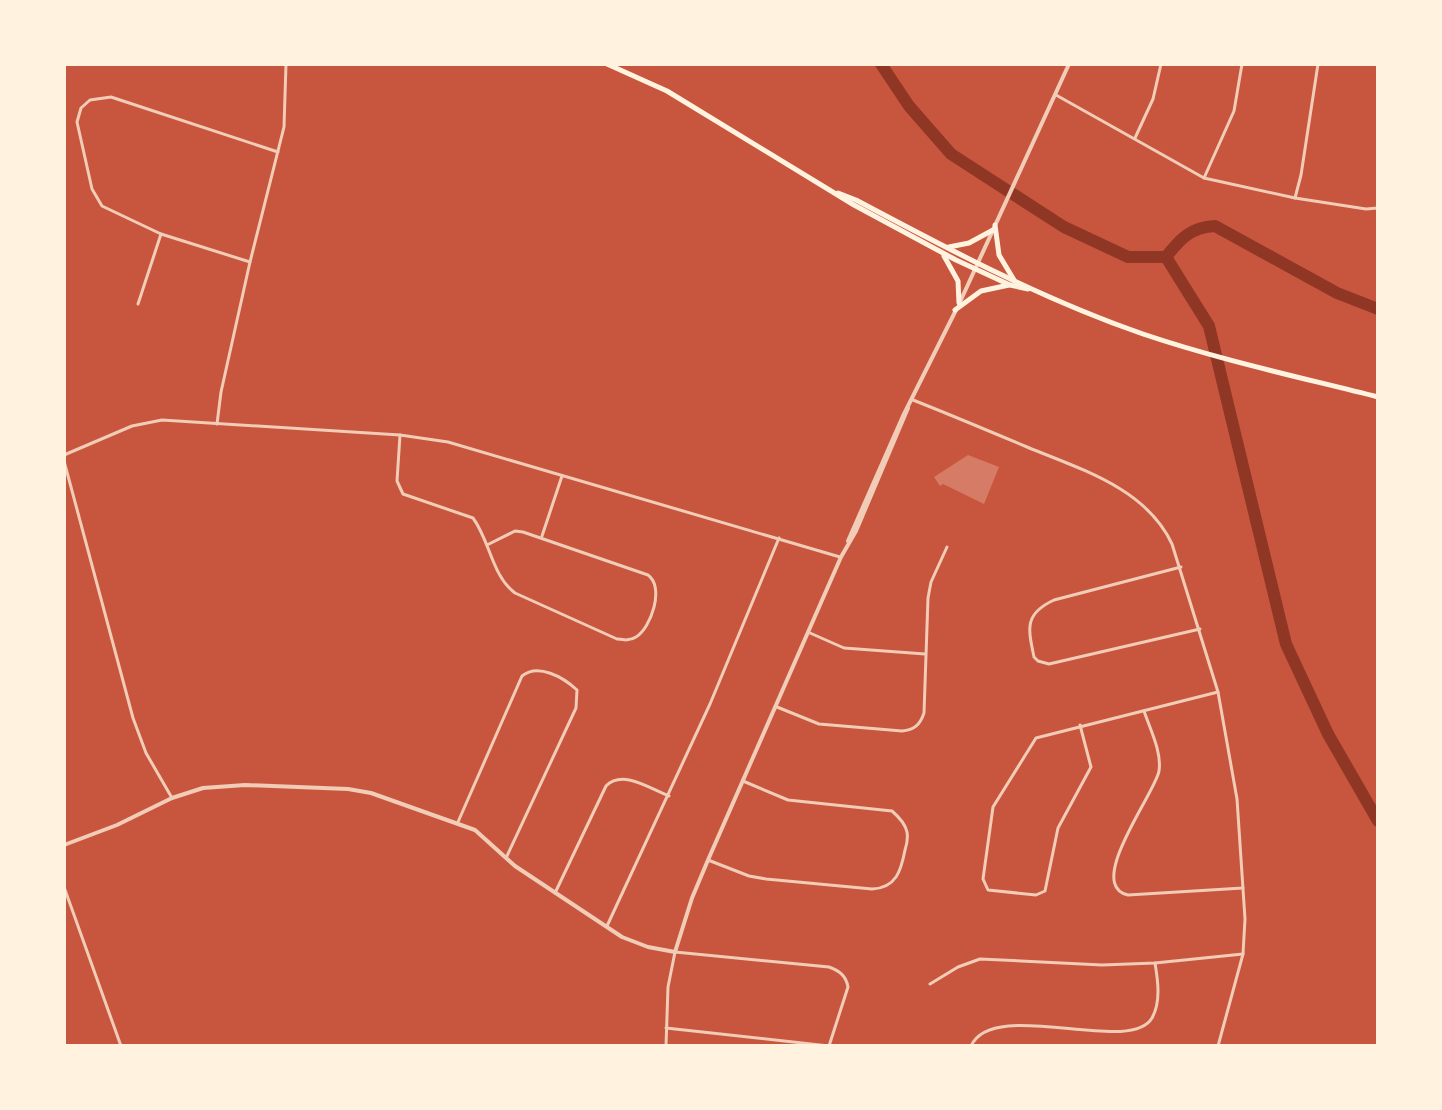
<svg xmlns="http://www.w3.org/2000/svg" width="1442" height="1110" font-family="'Times New Roman',serif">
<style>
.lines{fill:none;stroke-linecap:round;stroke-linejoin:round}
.river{stroke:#8f3625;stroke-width:12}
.building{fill:#d67c66}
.minor{stroke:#f1ccb7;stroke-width:3}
.tertiary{stroke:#f1ccb7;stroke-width:4}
.secondary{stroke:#fff3e0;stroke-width:5}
</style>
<rect width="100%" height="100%" fill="#c8553d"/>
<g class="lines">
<g class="river">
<path d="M881 64 909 106 951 154 1064 227 1128 257H1166L1209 326 1286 644 1328 734 1378 821"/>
<path d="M1166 257C1180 239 1191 227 1215 226L1337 293 1378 309"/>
</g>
</g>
<path class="building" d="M968 455 999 467 984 504 943 484 940 486 934 477Z"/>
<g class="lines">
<g class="minor">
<path d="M1056 95 1204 178 1295 198 1366 209 1378 208"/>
<path d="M1135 138 1153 99 1161 64"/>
<path d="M1204 178 1234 111 1242 64"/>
<path d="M1295 198 1301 175 1318 64"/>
<path d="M250 262 161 234 102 206 92 189 77 122 81 108 90 100 111 97 278 152"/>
<path d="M138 304 161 234"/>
<path d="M913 400C951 415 989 431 1027 447 1080 469 1146 488 1172 544L1218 692 1237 799 1245 919 1243 954 1218 1046"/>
<path d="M217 424 221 392 250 262 284 127 286 64"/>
<path d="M400 435 397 481 403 494 473 518C490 541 492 576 515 593L617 639C624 640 630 641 636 637 651 628 665 587 648 575L523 532 515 531 487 545"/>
<path d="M64 455 132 426 162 420 400 435 448 442 840 557"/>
<path d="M64 461 133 718 146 753 172 798"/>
<path d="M542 536 562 476"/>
<path d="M1181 567 1054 600C1024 614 1028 628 1034 657L1038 661 1049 664 1200 629"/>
<path d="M810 633 844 648 925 654"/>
<path d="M777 707 819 724 902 731C914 730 920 725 924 713L928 598 931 582 947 547"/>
<path d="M1144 711C1150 729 1162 752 1159 771 1156 792 1084 885 1128 895L1243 888"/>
<path d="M1080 725 1091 767 1058 828 1045 891 1036 895 988 890 983 879 993 807 1036 738 1218 692"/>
<path d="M458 822 522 676C538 663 563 677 577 690L576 708 506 858"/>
<path d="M708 860 749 876 766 879 872 889C896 888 901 871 905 850 907 844 908 838 907 832 905 823 899 817 892 811L788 800 743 781"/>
<path d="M64 887 121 1046"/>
<path d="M555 893 606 786C623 769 650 789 669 796"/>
<path d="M607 926 710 704 779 538"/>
<path d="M930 984 958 967 980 959 1102 965 1155 963 1243 954"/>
<path d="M666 1028 829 1046"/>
<path d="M666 1046 668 987 675 952 829 967C840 971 846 976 848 987L829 1046"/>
<path d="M971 1046C993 997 1130 1056 1152 1018 1161 1002 1158 981 1155 963"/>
</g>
<g class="tertiary">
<path d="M960 302 1069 64"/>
<path d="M848 541 903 416 956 310"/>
<path d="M64 845 117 825 172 798 203 788 245 785 348 789 371 793 475 830 515 866 622 937 648 947 675 952 692 898 708 860 841 557 856 531 908 408"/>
</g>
<g class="secondary">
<path d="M607 64 667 91 854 205 956 260 1010 285 1028 289"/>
<path d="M838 193 856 200C950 250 1042 299 1143 334 1220 360 1299 377 1378 397"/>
<path d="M995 225 999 255 1014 280"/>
<path d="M949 247 969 243 993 230"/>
<path d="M944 256 958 281 959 303"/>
<path d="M955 310 981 291 1009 285"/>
</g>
</g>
<rect width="1442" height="1110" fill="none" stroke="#fff3e0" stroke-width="132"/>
</svg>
